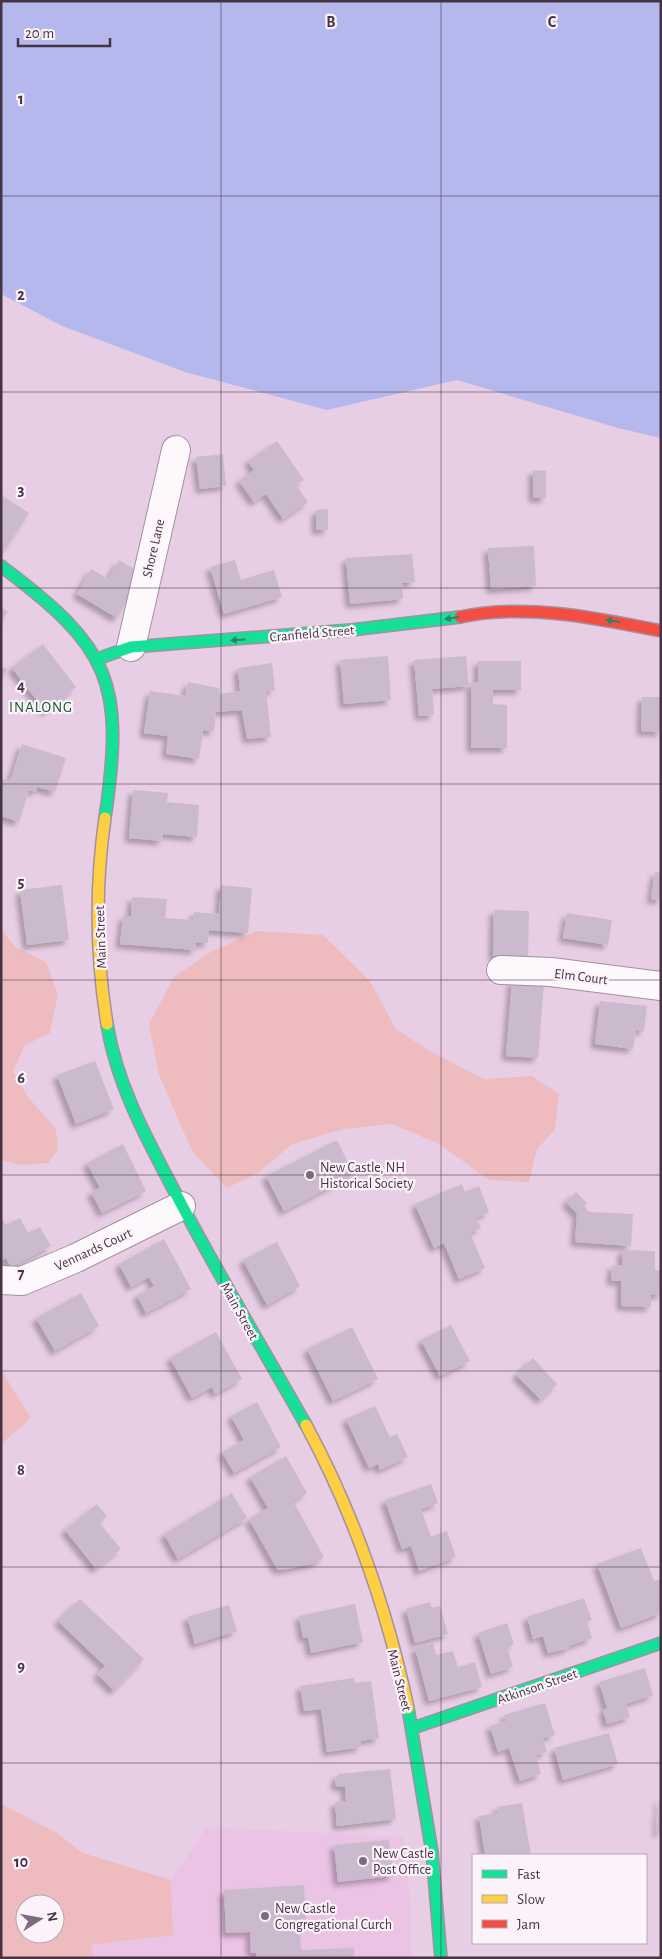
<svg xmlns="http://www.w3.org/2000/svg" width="662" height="1959" font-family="'Alegreya Sans',sans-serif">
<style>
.built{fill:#ebc3e5}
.green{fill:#eebcbf;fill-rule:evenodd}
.water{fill:#b4b8ec}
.building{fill:#cbbacd;filter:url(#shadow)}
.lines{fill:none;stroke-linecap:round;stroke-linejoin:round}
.street-casing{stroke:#a390a1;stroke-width:30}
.fast-casing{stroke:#a390a1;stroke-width:14}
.slow-casing{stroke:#a390a1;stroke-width:14}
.jam-casing{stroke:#a390a1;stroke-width:14}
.street{stroke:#fcf8fb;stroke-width:28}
.fast{stroke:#16e098;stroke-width:11}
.slow{stroke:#ffcf43;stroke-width:11}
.jam{stroke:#f24e42;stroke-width:11}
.oneway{fill:#30816a}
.grid{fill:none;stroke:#463444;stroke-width:1;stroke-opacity:0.55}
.poi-dot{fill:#7f6a7c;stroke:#fcf3fa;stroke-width:2}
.labels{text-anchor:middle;stroke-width:4.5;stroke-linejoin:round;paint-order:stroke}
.street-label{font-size:14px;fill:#463444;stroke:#fcf3fa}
.poi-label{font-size:14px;fill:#463444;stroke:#fcf3fa;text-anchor:start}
.neighbourhood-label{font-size:15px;letter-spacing:1px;fill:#115a2e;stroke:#fcf3fa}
.grid-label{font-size:16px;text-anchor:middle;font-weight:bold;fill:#463444;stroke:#fcf3fa;stroke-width:4.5;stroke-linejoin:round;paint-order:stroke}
</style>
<defs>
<filter id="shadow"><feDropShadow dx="-4.5" dy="4.5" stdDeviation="2.5" flood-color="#0004"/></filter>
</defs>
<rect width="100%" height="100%" fill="#e8cee4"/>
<path class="built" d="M207 1827 404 1837 411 1908V1958H94L91 1946 173 1935 171 1880Z"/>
<g class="green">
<path d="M1 929 15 947 46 962 58 994 50 1033 25 1045 13 1071 28 1097 56 1129 58 1150 48 1163 21 1165 1 1160Z"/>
<path d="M256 931 323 935 370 981 396 1029 430 1051 484 1079 532 1076 559 1094 555 1130 537 1149 529 1182 489 1180 439 1144 392 1124 344 1129 292 1144 258 1173 227 1188 192 1151 159 1075 149 1024 174 977 209 953Z"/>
<path d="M1 1370 31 1418 2 1443H1Z"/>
<path d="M1 1804 57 1833 83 1853 171 1880 173 1935 91 1945 94 1958H1ZM25 1904H55V1934H25Z"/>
</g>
<path class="water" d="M1 1H661V438L618 428 457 380 327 410 185 372 62 326 1 294Z"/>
<g class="building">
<path d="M277 441 304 480 296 485 308 502 283 519 266 494 254 502 239 481 254 470 248 461Z"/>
<path d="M223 454 226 486 200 489 196 457Z"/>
<path d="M533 470 546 471V498H533Z"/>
<path d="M1 495 29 513 5 550 1 547Z"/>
<path d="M328 509V530H316V510Z"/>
<path d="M534 546 536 586 491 589 488 548Z"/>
<path d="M412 554 415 582 402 583 403 599 350 604 346 558Z"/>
<path d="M119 560 143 574 117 618 77 594 91 569 108 579Z"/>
<path d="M235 560 241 580 274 570 282 597 224 614 210 567Z"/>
<path d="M1 607 8 612 1 621Z"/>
<path d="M43 644 76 687 46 712 12 668Z"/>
<path d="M388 656 391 700 344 704 340 660Z"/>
<path d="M466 656 469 686 432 689 434 715 419 716 414 660Z"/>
<path d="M478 661H521V690H493V704L507 705V748H471V682H478Z"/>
<path d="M272 663 275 690 266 691 271 737 247 739 242 710 216 712 214 731 203 730 199 759 166 754 168 736 144 733 150 691 185 696 188 682 219 688 220 694 240 691 238 668Z"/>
<path d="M1 666 7 670 1 679Z"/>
<path d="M642 697H661V732L641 731Z"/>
<path d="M22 744 66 758 55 792 37 787 36 792 29 790 19 822 1 816V778L10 781Z"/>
<path d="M133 790 168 793 167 802 199 805 197 837 163 834 162 841 129 838Z"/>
<path d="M655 872 661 873V900L651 899Z"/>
<path d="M62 885 69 940 27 945 20 890Z"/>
<path d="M221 885 252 888 248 933 209 930 208 943 196 942V950L120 944 123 916H131L132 897 167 899 165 918 193 920 194 912 219 914Z"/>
<path d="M494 910 529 911 528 956H493Z"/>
<path d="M567 913 612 920 608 945 563 938Z"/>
<path d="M512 980 544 983 538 1058 506 1056Z"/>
<path d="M600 1001 647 1006 644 1031 636 1030 633 1049 595 1044Z"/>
<path d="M95 1061 114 1109 76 1124 57 1075Z"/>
<path d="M337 1140 354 1175 284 1211 266 1176Z"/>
<path d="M123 1144 146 1191 102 1213 91 1192 100 1188 87 1163Z"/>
<path d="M462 1184 465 1192 479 1186 489 1212 476 1218 481 1228 470 1233 485 1268 459 1279 444 1243 434 1248 415 1204Z"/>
<path d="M576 1192 587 1203 584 1206 589 1212 633 1214 631 1246 575 1242 577 1214 566 1202Z"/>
<path d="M1 1216 6 1225 20 1218 28 1233 40 1227 51 1246 11 1267 6 1258 1 1261Z"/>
<path d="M164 1239 191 1289 146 1313 137 1295 154 1286 149 1277 131 1287 119 1264Z"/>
<path d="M277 1242 300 1286 267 1305 243 1260Z"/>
<path d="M622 1250 655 1251V1270H661V1295L651 1294V1307L621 1306V1281H611L612 1265 622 1266Z"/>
<path d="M81 1293 99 1326 55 1351 36 1318Z"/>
<path d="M451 1325 470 1361 440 1376 421 1340Z"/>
<path d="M352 1327 378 1379 333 1401 307 1349Z"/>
<path d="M216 1332 242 1379 215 1394 212 1387 192 1398 170 1358Z"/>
<path d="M533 1358 557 1384 541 1400 516 1375Z"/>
<path d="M257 1402 281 1447 234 1473 222 1452 244 1440 231 1416Z"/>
<path d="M375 1406 390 1437 397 1434 408 1457 380 1470 378 1464 369 1468 346 1419Z"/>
<path d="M286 1456 307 1493 293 1501 324 1557 315 1563 282 1570 277 1569 249 1519 268 1508 250 1477Z"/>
<path d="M431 1484 438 1503 421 1509 431 1537 447 1531 456 1557 419 1571 411 1546 402 1549 385 1500Z"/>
<path d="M232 1493 247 1518 178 1559 164 1534Z"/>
<path d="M97 1504 107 1516 99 1522 121 1549 96 1569 65 1530Z"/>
<path d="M641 1548 654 1581 661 1579V1613L621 1628 597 1564Z"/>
<path d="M584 1598 592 1620 587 1622 592 1638 571 1645 567 1649 548 1653 543 1636 533 1639 527 1617Z"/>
<path d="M80 1599 144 1659 114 1691 97 1674 105 1666 58 1621Z"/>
<path d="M430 1602 432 1608 440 1606 448 1634 415 1643 406 1609Z"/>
<path d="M355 1604 363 1642 311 1653 308 1637 303 1638 299 1616Z"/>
<path d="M229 1605 237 1631 195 1644 187 1617Z"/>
<path d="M507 1623 514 1644 507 1647 513 1667 491 1674 478 1633Z"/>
<path d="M433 1643 436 1655 453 1651 458 1667 475 1662 482 1687 429 1701 415 1648Z"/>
<path d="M645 1668 653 1695 626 1704 630 1717 607 1724 603 1710 607 1708 599 1682Z"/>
<path d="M354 1678 355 1683 371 1681 379 1738 360 1741 361 1747 327 1752 321 1709 304 1711 300 1686Z"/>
<path d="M545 1703 555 1735 543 1738 547 1752 536 1755 541 1774 520 1781 509 1748 498 1752 490 1726 506 1721 504 1715Z"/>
<path d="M609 1733 618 1764 563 1780 554 1748Z"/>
<path d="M390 1769 396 1819 337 1826 335 1802 346 1801 345 1787 336 1786 335 1779 339 1774Z"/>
<path d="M659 1799H661V1833H657Z"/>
<path d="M522 1803 531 1855H485L479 1816 498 1813 497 1807Z"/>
<path d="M389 1840 393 1876 338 1882 334 1845Z"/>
<path d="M304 1885 306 1925H300L301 1950 354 1948V1956L357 1958H256V1953H251L250 1932 226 1933 224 1890Z"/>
</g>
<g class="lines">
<defs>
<g id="street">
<path d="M131 647 176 450"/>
<path d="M501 970 551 972 661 986"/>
<path d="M1 1280 22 1281 76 1258 181 1206"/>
</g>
<g id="fast">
<path d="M1 566C111 648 125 682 105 818"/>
<path d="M97 659 131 647 351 630 460 617"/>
<path d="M107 1024C117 1086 148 1141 177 1196 218 1274 263 1349 306 1425"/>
<path d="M408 1708 432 1852 441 1958"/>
<path d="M413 1728 661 1643"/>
</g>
<g id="slow">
<path d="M105 818C95 887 96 956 107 1024"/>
<path d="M306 1425C354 1514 387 1609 408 1708"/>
</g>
<path id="jam" d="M460 617C525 603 597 618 661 631"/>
</defs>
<use href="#street" class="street-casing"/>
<use href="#fast" class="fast-casing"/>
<use href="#slow" class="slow-casing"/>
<use href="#jam" class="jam-casing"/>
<use href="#street" class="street"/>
<use href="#fast" class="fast"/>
<use href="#slow" class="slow"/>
<use href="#jam" class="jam"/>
</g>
<defs><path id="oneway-solid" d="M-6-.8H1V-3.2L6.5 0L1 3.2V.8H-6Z" transform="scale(1.25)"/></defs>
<g class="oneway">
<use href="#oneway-solid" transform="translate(452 618) rotate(171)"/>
<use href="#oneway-solid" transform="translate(613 621) rotate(-171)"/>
<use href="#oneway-solid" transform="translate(238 640) rotate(176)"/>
</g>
<path class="grid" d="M221 1V1958M441 1V1958M1 196H661M1 392H661M1 588H661M1 784H661M1 980H661M1 1175H661M1 1371H661M1 1567H661M1 1763H661"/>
<g class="poi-dot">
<circle cx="310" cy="1175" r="5"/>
<circle cx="363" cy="1861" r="5"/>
<circle cx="265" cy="1916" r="5"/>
</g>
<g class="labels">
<g class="street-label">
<text transform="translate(153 548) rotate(-77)" y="5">Shore Lane</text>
<text transform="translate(312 633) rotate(-5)" y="5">Cranfield Street</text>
<text transform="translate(100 937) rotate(-92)" y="5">Main Street</text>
<text transform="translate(581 976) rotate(7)" y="5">Elm Court</text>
<text transform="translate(93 1249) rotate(-25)" y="5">Vennards Court</text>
<text transform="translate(240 1311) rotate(61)" y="5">Main Street</text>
<text transform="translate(400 1680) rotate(76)" y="5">Main Street</text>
<text transform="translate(537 1686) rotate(-19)" y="5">Atkinson Street</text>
</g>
<g class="poi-label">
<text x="320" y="1172">New Castle, NH<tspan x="320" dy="16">Historical Society</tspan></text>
<text x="373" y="1858">New Castle<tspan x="373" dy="16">Post Office</tspan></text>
<text x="275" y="1913">New Castle<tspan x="275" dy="16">Congregational Curch</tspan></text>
</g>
<g class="neighbourhood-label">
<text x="41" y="712">INALONG</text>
</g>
</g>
<g class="grid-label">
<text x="331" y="27">B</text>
<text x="552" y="27">C</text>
<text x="21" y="104">1</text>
<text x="21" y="300">2</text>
<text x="21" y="495">3</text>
<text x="21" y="691">4</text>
<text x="21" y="887">5</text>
<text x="21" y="1083">6</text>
<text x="21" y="1279">7</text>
<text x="21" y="1475">8</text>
<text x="21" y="1671">9</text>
<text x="21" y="1867">10</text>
</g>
<rect width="662" height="1959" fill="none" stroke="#463444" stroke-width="5"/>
<rect x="472" y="1854" width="175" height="90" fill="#fcf3fa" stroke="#b3a7b1"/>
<rect x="482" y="1870" width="25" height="8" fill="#16e098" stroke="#b3a7b1"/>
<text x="517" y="1879" font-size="15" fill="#463444">Fast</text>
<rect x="482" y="1895" width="25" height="8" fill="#ffcf43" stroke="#b3a7b1"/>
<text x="517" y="1904" font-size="15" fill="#463444">Slow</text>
<rect x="482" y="1920" width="25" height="8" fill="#f24e42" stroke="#b3a7b1"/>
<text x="517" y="1929" font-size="15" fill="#463444">Jam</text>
<g transform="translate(40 1919) rotate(79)"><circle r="24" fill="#fcf3fa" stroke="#b3a7b1"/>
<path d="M0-4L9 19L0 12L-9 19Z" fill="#7f6a7c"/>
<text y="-8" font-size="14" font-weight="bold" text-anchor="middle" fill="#463444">N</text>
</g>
<path d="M18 38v8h92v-8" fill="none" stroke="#463444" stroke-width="2.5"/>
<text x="25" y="38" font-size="15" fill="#463444" stroke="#fcf3fa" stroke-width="4" paint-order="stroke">20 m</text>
</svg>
